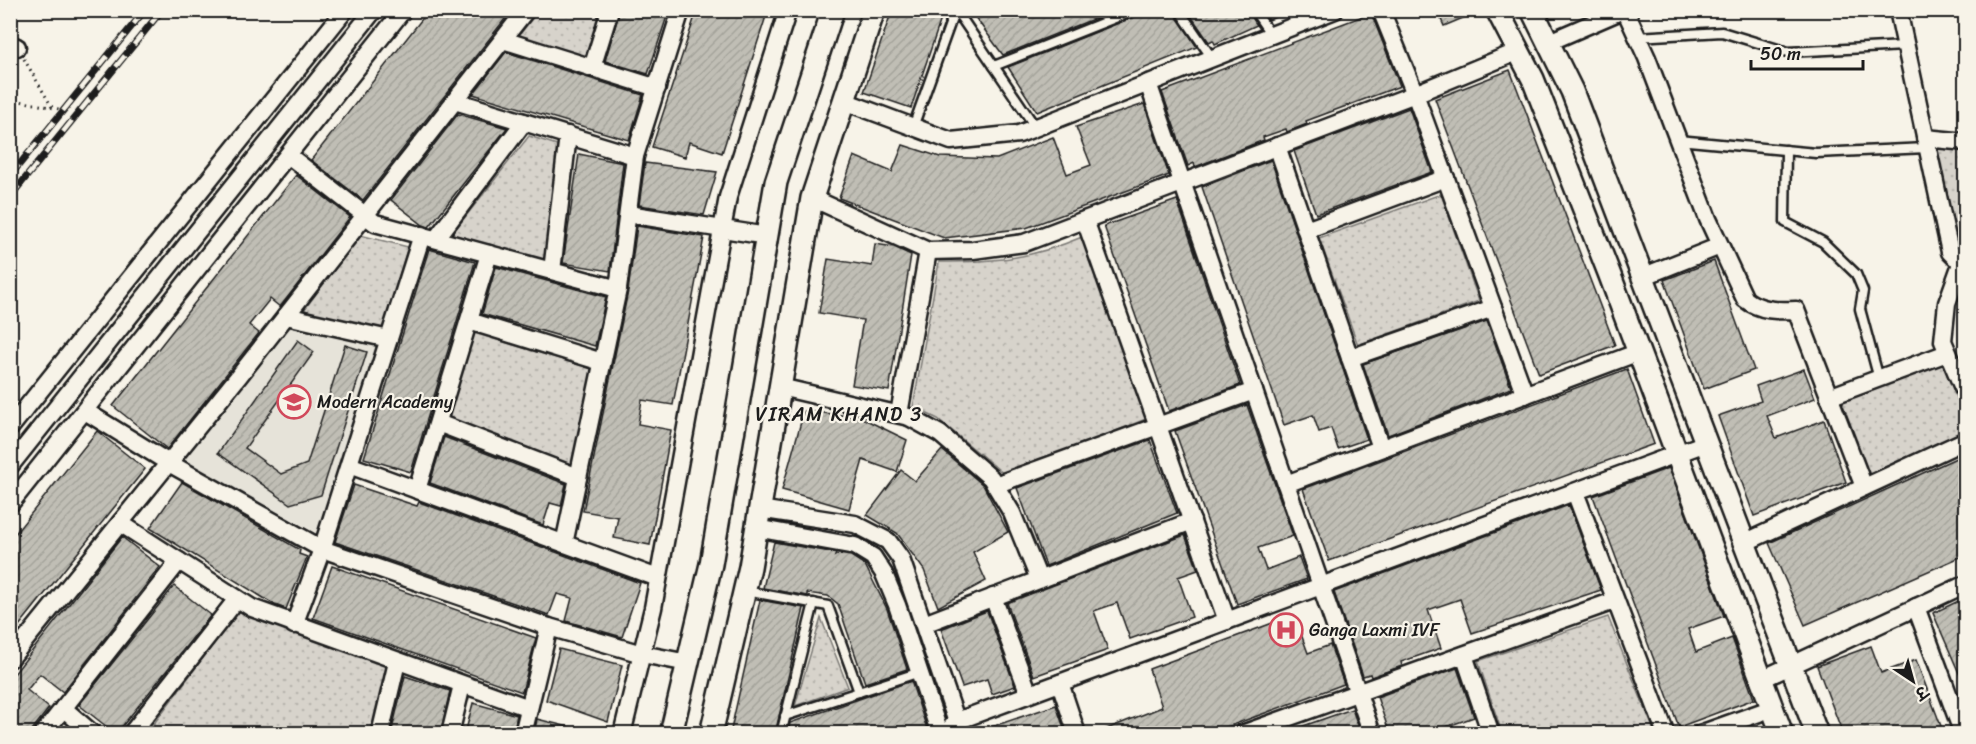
<svg xmlns="http://www.w3.org/2000/svg" width="1976" height="744" font-family="Sriracha,'Playpen Sans Deva',sans-serif">
<style>
.built{fill:#e6e3d9}
.grass{fill:url(#grass-dots);stroke:#7a7874;stroke-width:1.5}
.building{fill:url(#building-hatch);stroke:#1c1c1c;stroke-width:1.5}
.lines{fill:none;stroke-linecap:round;stroke-linejoin:round}
.service-casing{stroke:#1c1c1c;stroke-width:13}
.minor-casing{stroke:#1c1c1c;stroke-width:21}
.tertiary-casing{stroke:#1c1c1c;stroke-width:26}
.path{stroke:#1c1c1c;stroke-width:3;stroke-dasharray:1.5 4.5;stroke-linecap:butt}
.service{stroke:#f7f3e8;stroke-width:8}
.minor{stroke:#f7f3e8;stroke-width:16}
.tertiary{stroke:#f7f3e8;stroke-width:21}
.rail-casing{stroke:#1c1c1c;stroke-width:7}
.rail{stroke:#f7f3e8;stroke-width:4.5;stroke-dasharray:14;stroke-linecap:butt}
.labels{text-anchor:middle;stroke-width:4.5;stroke-linejoin:round;paint-order:stroke}
.poi-label{font-size:18px;fill:#1c1c1c;stroke:#f7f3e8;text-anchor:start}
.neighbourhood-label{font-size:20px;letter-spacing:1.5px;fill:#1c1c1c;stroke:#f7f3e8}
</style>
<defs>
<pattern id="grass-dots" width="8" height="8" patternUnits="userSpaceOnUse" patternTransform="scale(1.5)"><rect width="8" height="8" fill="#d7d3cb"/><path d="M2 2h.1M6 6h.1" fill="none" stroke="#b8b5ae" stroke-width="1.8" stroke-linecap="round"/></pattern>
<pattern id="building-hatch" width="6" height="6" patternUnits="userSpaceOnUse" patternTransform="scale(1.5)"><rect width="6" height="6" fill="#c0beb5"/><path d="M-1 1l2-2M0 6l6-6M5 7l2-2" fill="none" stroke="#a4a39b"/></pattern>
</defs>
<rect width="100%" height="100%" fill="#f7f3e8"/>
<filter id="ink" filterUnits="userSpaceOnUse"><feTurbulence type="fractalNoise" baseFrequency=".0167" numOctaves="2"/><feDisplacementMap in="SourceGraphic" scale="12" xChannelSelector="R" yChannelSelector="G"/><feConvolveMatrix kernelMatrix="1 2 1 2 8 2 1 2 1" color-interpolation-filters="sRGB"/></filter>
<g filter="url(#ink)">
<path class="built" d="M290 322 378 344 321 535 182 460Z"/>
<g class="grass">
<path d="M538 11H601L585 59 517 38Z"/>
<path d="M529 136 560 146 545 262 451 235Z"/>
<path d="M1935 146 1965 148V233L1957 240Z"/>
<path d="M1441 194 1479 301 1358 345 1319 238Z"/>
<path d="M360 235 408 247 382 332 304 310Z"/>
<path d="M1082 237 1146 419 1005 475 938 419 913 407 939 262C995 262 1030 259 1082 237Z"/>
<path d="M474 333 593 369 572 466 447 418Z"/>
<path d="M1942 362 1965 416V431L1865 476 1839 401Z"/>
<path d="M239 610 396 669 379 733 146 734Z"/>
<path d="M1608 617 1655 733H1502L1478 661Z"/>
<path d="M821 618 848 687 795 706Z"/>
</g>
<g class="building">
<path d="M429 10H512L363 200 311 160Z"/>
<path d="M620 10H669L648 74 605 61Z"/>
<path d="M697 10H768L722 153 689 142 685 157 652 147Z"/>
<path d="M892 10H944L911 108 864 92Z"/>
<path d="M992 10H1116L1003 55 975 17Z"/>
<path d="M1141 10H1173L1197 47 1037 112 1008 67 1137 16Z"/>
<path d="M1187 10H1248L1257 25 1215 44 1213 40 1209 42Z"/>
<path d="M1262 10H1291L1269 20Z"/>
<path d="M1437 10H1480V11L1444 26Z"/>
<path d="M1371 13 1400 86 1306 121 1307 124 1287 132 1286 129 1263 137 1264 140 1195 167 1194 163 1188 166 1162 92Z"/>
<path d="M506 52 643 95 629 140 473 94Z"/>
<path d="M1510 70 1615 345 1539 374 1435 99Z"/>
<path d="M1144 104 1169 175 1026 228 944 238 839 198 854 156 892 172 903 145 940 157 997 159 1053 137 1067 174 1091 165 1076 127Z"/>
<path d="M1409 108 1432 172 1316 214 1294 151Z"/>
<path d="M458 114 507 128 429 227 423 225 391 200Z"/>
<path d="M579 154 623 163 610 271 563 263Z"/>
<path d="M1271 160 1367 439 1338 449 1331 428 1319 432 1313 415 1284 425 1202 187Z"/>
<path d="M645 163 717 172 704 215 639 205Z"/>
<path d="M296 175 350 217 280 307 270 299 249 325 259 333 167 449 113 406Z"/>
<path d="M1177 200 1240 385 1169 411 1104 226Z"/>
<path d="M637 226 704 237 673 405 642 400 638 424 671 430 650 545 614 538 618 517 583 511 628 291Z"/>
<path d="M875 244 894 247 911 255 889 391 852 385 863 320 819 313 828 259 872 266Z"/>
<path d="M429 249 475 262 411 472 364 458Z"/>
<path d="M1714 261 1754 370 1704 389 1664 280Z"/>
<path d="M496 267 606 297 595 346 482 314Z"/>
<path d="M1487 321 1511 388 1388 435 1363 364Z"/>
<path d="M298 340 314 352 245 448 281 474 307 464 345 345 367 352 321 495 290 504 218 453Z"/>
<path d="M1627 369 1654 444 1329 561 1303 489Z"/>
<path d="M1804 369 1815 398 1767 416 1776 438 1824 420 1846 482 1754 516 1718 416 1761 401 1756 386Z"/>
<path d="M1247 405 1293 536 1258 548 1266 570 1299 557 1307 579 1237 604 1175 431Z"/>
<path d="M804 411 860 417 907 440 897 472 863 460 849 509 782 490Z"/>
<path d="M97 431 145 469 10 637V540Z"/>
<path d="M444 437 566 484 561 506 550 503 543 525 430 483Z"/>
<path d="M1150 440 1177 513 1046 566 1017 488Z"/>
<path d="M942 450 983 485 1008 532 973 552 986 581 938 607 924 570 897 533 867 515 901 470 915 481Z"/>
<path d="M1965 454V555L1805 625 1769 543Z"/>
<path d="M1669 468 1724 616 1688 629 1696 652 1732 638 1754 699 1679 727 1593 496Z"/>
<path d="M182 482 300 550 299 554 307 557 286 609 275 605 150 528Z"/>
<path d="M354 485 417 506 419 502 640 583 622 637 566 621 572 598 557 594 549 615 335 542Z"/>
<path d="M1569 505 1601 590 1472 633 1460 599 1428 610 1441 648 1401 662 1402 666 1371 677 1370 674 1363 676 1334 592Z"/>
<path d="M1185 535 1198 570 1178 577 1192 617 1130 639 1117 603 1094 611 1108 650 1034 676 1007 603Z"/>
<path d="M122 537 160 567 63 692 40 674 27 690 49 708 29 734H10V679Z"/>
<path d="M774 542 836 553 835 556 838 554 851 556 865 565 887 609 907 669 865 683 838 604 828 596 807 593V596L763 588Z"/>
<path d="M332 566 536 638 522 692 313 618Z"/>
<path d="M174 586 211 615 116 734 79 705Z"/>
<path d="M1965 598V687L1933 613Z"/>
<path d="M760 600 804 608 775 734H730Z"/>
<path d="M987 611 1015 686 992 694 987 679 962 687 941 629Z"/>
<path d="M1294 615 1308 653 1330 645 1344 684 1208 734H1094L1162 707 1149 669Z"/>
<path d="M1871 646 1881 673 1916 660 1944 734H1843L1817 666Z"/>
<path d="M559 649 622 665 608 722 546 700Z"/>
<path d="M1457 668 1474 717 1437 730 1438 734H1390L1377 697Z"/>
<path d="M405 676 450 691 440 734H391Z"/>
<path d="M911 681 927 729 913 734H788L790 723Z"/>
<path d="M473 703 517 715 513 734H465Z"/>
<path d="M1056 705 1066 734H979V731Z"/>
<path d="M1352 709 1361 734H1287L1286 732Z"/>
<path d="M537 719 577 729 576 734H534Z"/>
</g>
<g class="lines">
<defs>
<g id="service">
<path d="M956 10 1036 128"/>
<path d="M1179 10 1212 58"/>
<path d="M1254 10 1271 35"/>
<path d="M960 16 972 10"/>
<path d="M1637 37 1722 32 1788 52 1905 46"/>
<path d="M994 66 1135 10"/>
<path d="M913 127 955 10"/>
<path d="M1678 140 1816 153 1927 148"/>
<path d="M1786 150 1785 222 1823 242 1856 274 1863 291 1860 309 1879 379"/>
<path d="M745 591 828 606 859 692"/>
<path d="M785 716 920 672"/>
<path d="M781 734 814 603"/>
</g>
<g id="minor">
<path d="M1381 10 1415 94 1525 395"/>
<path d="M1625 10 1647 58 1708 219 1745 299C1760 311 1778 311 1796 310L1864 487"/>
<path d="M1898 10 1950 252 1960 262"/>
<path d="M503 40 657 88"/>
<path d="M1549 42 1623 10"/>
<path d="M10 44 17 47"/>
<path d="M592 68 610 10"/>
<path d="M1148 83 1372 734"/>
<path d="M455 101 635 156"/>
<path d="M844 101 951 141 1019 134 1335 10"/>
<path d="M1925 138 1966 142"/>
<path d="M1277 146 1381 448"/>
<path d="M288 155 375 223 618 289"/>
<path d="M812 198 928 251 973 250 1024 243 1415 94 1519 51"/>
<path d="M628 214 767 236"/>
<path d="M1085 220 1227 621"/>
<path d="M1306 230 1446 178"/>
<path d="M436 239 524 122"/>
<path d="M1966 250 1947 303 1943 341 1966 395"/>
<path d="M552 271 568 135"/>
<path d="M1642 277 1720 246"/>
<path d="M286 316 389 339"/>
<path d="M469 321 602 362"/>
<path d="M1350 358 1493 308"/>
<path d="M780 387 909 417 940 434 991 478 1012 513 1039 579"/>
<path d="M1829 397 1947 353"/>
<path d="M85 411 169 463 322 549 549 627 642 654 688 663"/>
<path d="M899 414 928 251"/>
<path d="M438 423 578 477"/>
<path d="M10 428 345 10"/>
<path d="M349 465 658 578"/>
<path d="M10 466 374 10"/>
<path d="M1286 484 1639 352"/>
<path d="M995 485 1254 391"/>
<path d="M417 490 489 254"/>
<path d="M1575 492 1666 734"/>
<path d="M10 504 403 10"/>
<path d="M759 509 855 524 888 541 901 559 961 734"/>
<path d="M120 523 252 608 529 708"/>
<path d="M756 528 855 546 873 557 884 574 897 605 940 734"/>
<path d="M1744 543 1966 440"/>
<path d="M564 544 618 289 635 156 681 10"/>
<path d="M993 597 1029 694"/>
<path d="M1916 607 1963 734"/>
<path d="M924 624 1192 521"/>
<path d="M294 625 322 549 422 235"/>
<path d="M1464 655 1491 734"/>
<path d="M10 659 239 376 526 10"/>
<path d="M1762 679 1966 584"/>
<path d="M1060 683 1077 734"/>
<path d="M63 708 93 734"/>
<path d="M43 734 179 561"/>
<path d="M131 734 237 599"/>
<path d="M380 734 397 662"/>
<path d="M450 734 462 685"/>
<path d="M523 734 549 627"/>
<path d="M622 734 653 608 728 197 788 10"/>
<path d="M945 734 957 721 1706 443"/>
<path d="M1242 734 1614 601"/>
<path d="M1700 734 1773 708"/>
</g>
<g id="tertiary">
<path d="M1497 10 1533 79 1609 273 1782 734"/>
<path d="M1532 10 1572 91 1817 734"/>
<path d="M671 734 711 564 776 182 833 10"/>
<path d="M711 734 750 567 812 198 874 10"/>
</g>
</defs>
<use href="#service" class="service-casing"/>
<use href="#minor" class="minor-casing"/>
<use href="#tertiary" class="tertiary-casing"/>
<g class="path">
<path d="M24 59 52 107"/>
<path d="M10 99 59 109"/>
</g>
<use href="#service" class="service"/>
<use href="#minor" class="minor"/>
<use href="#tertiary" class="tertiary"/>
<defs>
<g id="rail">
<path d="M10 176 145 10"/>
<path d="M10 197 162 10"/>
</g>
</defs>
<use href="#rail" class="rail-casing"/>
<use href="#rail" class="rail"/>
</g>
</g>
<defs>
<symbol id="school-ring" viewBox="-11 -11 22 22"><circle r="9.5" fill="#f7f3e8" stroke="#d1495b" stroke-width="1.5"/><path d="M0-5L7-2L0 1L-7-2ZM-4 1L0 2.5L4 1V4Q0 6-4 4Z" fill="#d1495b"/></symbol>
<symbol id="hospital-ring" viewBox="-11 -11 22 22"><circle r="9.5" fill="#f7f3e8" stroke="#d1495b" stroke-width="1.5"/><path d="M-5-5h3v3.5h4V-5h3V5h-3V1.5h-4V5h-3Z" fill="#d1495b"/></symbol>
</defs>
<g fill-rule="evenodd">
<use href="#school-ring" x="275" y="383" width="38" height="38"/>
<use href="#hospital-ring" x="1267" y="611" width="38" height="38"/>
</g>
<g class="labels">
<g class="poi-label">
<text x="317" y="408">Modern Academy</text>
<text x="1309" y="636">Ganga Laxmi IVF</text>
</g>
<g class="neighbourhood-label">
<text x="839" y="421">VIRAM KHAND 3</text>
</g>
</g>
<rect width="1976" height="744" fill="none" stroke="#f7f3e8" stroke-width="36"/>
<rect x="18" y="18" width="1940" height="708" fill="none" stroke="#1c1c1c" stroke-width="2" filter="url(#ink)"/>
<g transform="translate(1913 681) rotate(144)" stroke="#f7f3e8" stroke-width="4.5" paint-order="stroke">
<path d="M0-4.5L10 22L0 15L-10 22Z" fill="#1c1c1c"/>
<text y="-9" font-size="16" font-weight="bold" text-anchor="middle" fill="#1c1c1c">उ</text>
</g>
<path d="M1751 60v9h112v-9" fill="none" stroke="#1c1c1c" stroke-width="3"/>
<text x="1760" y="60" font-size="18" fill="#1c1c1c" stroke="#f7f3e8" stroke-width="4.5" paint-order="stroke">50 m</text>
</svg>
